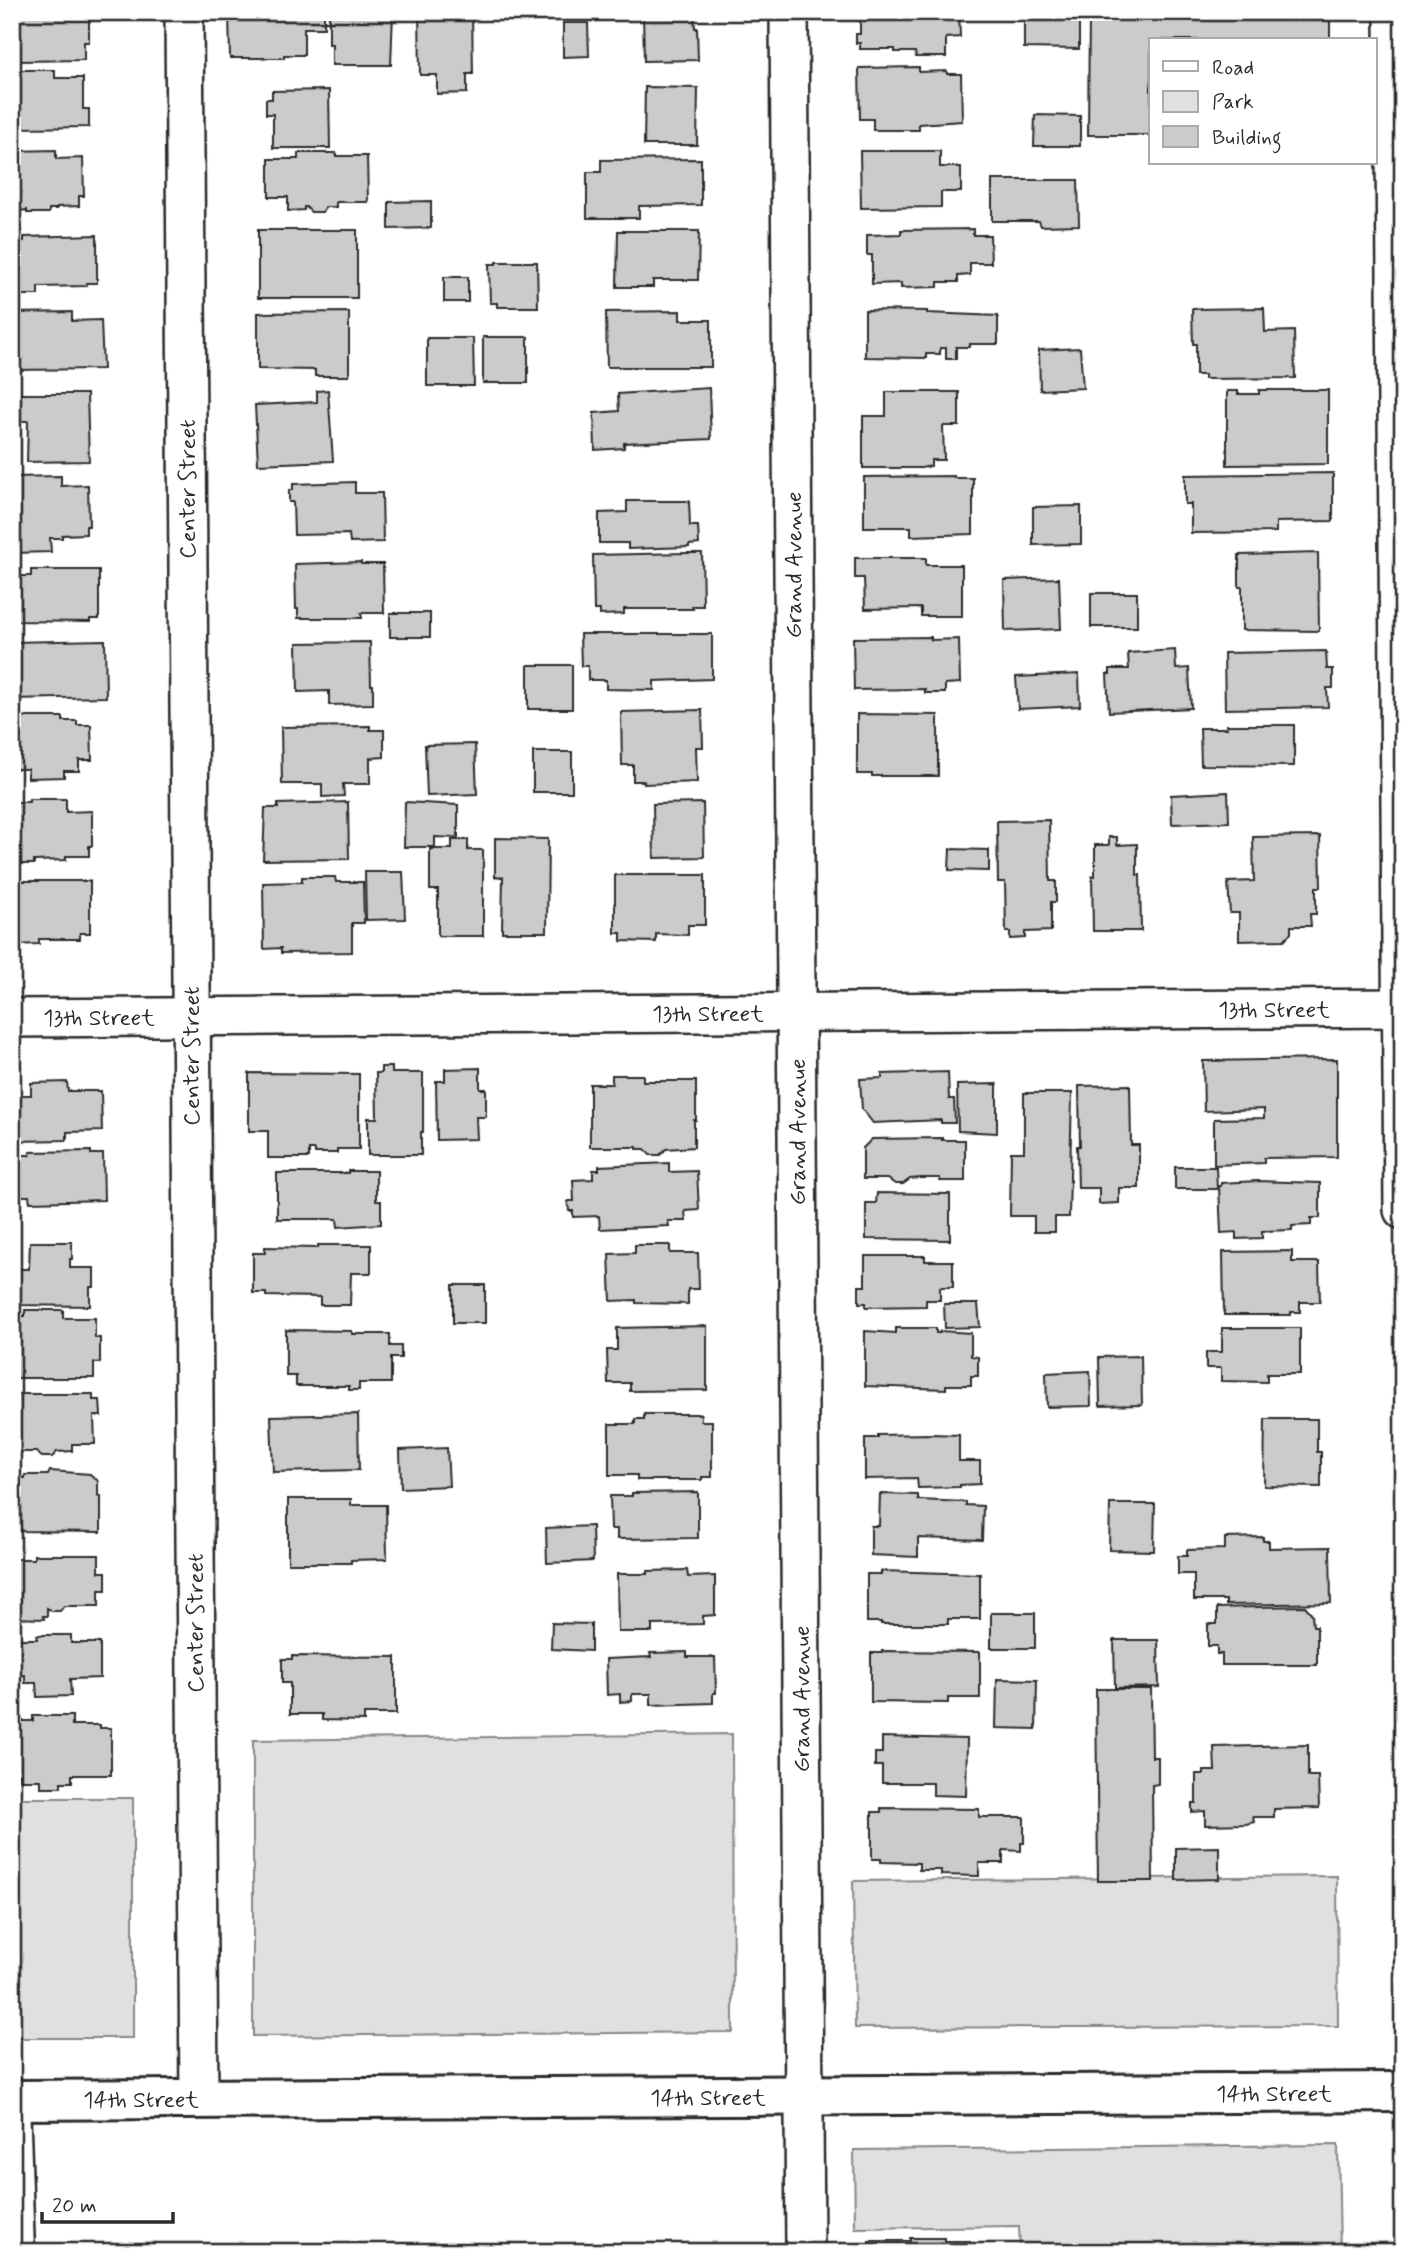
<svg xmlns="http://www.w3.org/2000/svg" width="1415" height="2264" font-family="Mynerve,sans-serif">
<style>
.green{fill:#e0e0e0;stroke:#868686;stroke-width:2}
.building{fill:#cbcbcb;stroke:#2b2b2b;stroke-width:2}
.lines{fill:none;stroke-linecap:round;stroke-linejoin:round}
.lane-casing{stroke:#2b2b2b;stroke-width:23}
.street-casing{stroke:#2b2b2b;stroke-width:42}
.secondary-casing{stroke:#2b2b2b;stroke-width:44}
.lane{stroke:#fff;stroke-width:18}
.street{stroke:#fff;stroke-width:37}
.secondary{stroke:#fff;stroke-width:38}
.labels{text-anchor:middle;stroke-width:5;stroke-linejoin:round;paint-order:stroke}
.street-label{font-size:23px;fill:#2b2b2b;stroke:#fff}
</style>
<rect width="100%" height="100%" fill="#fff"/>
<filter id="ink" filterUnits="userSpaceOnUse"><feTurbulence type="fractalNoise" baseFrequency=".0143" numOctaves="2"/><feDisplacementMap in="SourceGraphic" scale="14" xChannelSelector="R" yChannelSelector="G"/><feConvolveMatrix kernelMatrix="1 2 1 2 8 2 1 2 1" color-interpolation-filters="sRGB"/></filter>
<g filter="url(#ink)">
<g class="green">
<path d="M732 1734 733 2032 253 2036V1740Z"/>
<rect x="12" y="1798" width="121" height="240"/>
<path d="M1337 1876 1338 2026 855 2028 853 1881Z"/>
<path d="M1338 2145 1340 2252H1020L1019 2226 855 2228 854 2150Z"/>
</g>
<g class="building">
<path d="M12 12H89V42H84V60L20 61V58H12Z"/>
<path d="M229 12H324V28H304V55H284V58H230Z"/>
<path d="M329 12H393L391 65H332V44H329Z"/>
<path d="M419 12H472L473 74H467V93L437 94V75H420Z"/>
<path d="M643 12H694L695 28H697L698 60 644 61Z"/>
<path d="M860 12H959L960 37 946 38V57H916L915 52H895V49H860V43H856V34H860Z"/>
<path d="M1024 12H1079V49L1024 48Z"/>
<path d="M1089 12H1330V40H1151V135H1088Z"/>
<path d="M563 23H588L589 56 563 57Z"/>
<path d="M919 67V72L947 71V74H961L962 121 919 124V130H873V119H860L859 68Z"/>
<path d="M17 70H55V78H83V109H89V127L19 128 18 118H12V73H17Z"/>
<path d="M645 87 698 88 697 145H644Z"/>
<path d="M329 90 330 148H273V114H266V99H272V91Z"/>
<path d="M1035 115 1080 116V146H1034Z"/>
<path d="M56 150V159L83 158 84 196H79V206L57 207V209H49V213H27V210L19 211V198H12V151Z"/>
<path d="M860 151H940V167H961V192H941V207L861 208Z"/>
<path d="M298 153H336V156H367L368 202H336V207H326L322 212H311L306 207H304V210L288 211V197H269V159H298Z"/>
<path d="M701 159V205L639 206V218H587V172H601V160Z"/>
<path d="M992 180H1078L1079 225 1041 226 1039 221H992Z"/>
<path d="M431 201V228L389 229V202Z"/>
<path d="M973 229V235H990L991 263H970V275L958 276V282H938V287L901 288V283L872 284V255H867V235L901 234V230Z"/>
<rect x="258" y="230" width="99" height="68"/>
<path d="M618 231H699L698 280H653V287H617Z"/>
<path d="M97 235V283H87V286L38 287V295H12V241H24V237Z"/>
<path d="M496 262H537L538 307H497V303H490L489 264H496Z"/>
<rect x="444" y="277" width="24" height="25"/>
<path d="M1264 308 1265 332 1294 331 1295 378 1204 379V375H1196V344H1193L1192 309Z"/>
<path d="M865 310 927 311V313L998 316V344H970V347H956V359H946V348H940V354H926V358L865 357Z"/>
<path d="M680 311V320H711V367H607L606 312Z"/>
<path d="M72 312V321L101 320 103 369 12 370V313Z"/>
<path d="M349 312V376H315V370L258 369V313Z"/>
<rect x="483" y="337" width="45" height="46"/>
<path d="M427 338H473L474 386H427Z"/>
<path d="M1080 348 1083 388 1040 390 1039 350Z"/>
<path d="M709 388 711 439 624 443V448L595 450 594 413 619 411 618 394Z"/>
<path d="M328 390 333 461 258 464 255 405 317 402V391Z"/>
<path d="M1259 390H1328V464L1227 465V391H1238V394H1259Z"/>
<path d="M886 392H959V426H943L944 460H931V466L921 468H863V416H886Z"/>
<path d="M13 394H87L89 461 27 462 28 421H13Z"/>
<path d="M1333 473V521L1276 522V532L1191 533V504H1185V475Z"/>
<path d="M61 476V486L88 485 89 526H86V534L62 535V538H50L51 552 13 553 12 477Z"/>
<path d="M954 476V478H973V534L911 536V527H864V477Z"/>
<path d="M355 482V493H382L383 542 350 543 349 534 294 535 293 502H289V490H293V484Z"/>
<path d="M627 501H689L690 526H698L699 544 689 545V547L628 549V543H599V513L627 512Z"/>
<path d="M1081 506V544L1033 545V507Z"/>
<path d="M688 553H702L703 606H692L693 609H624V614L600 615V610H594L593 555Z"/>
<path d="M1318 553 1319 631 1242 630V587H1239V555Z"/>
<path d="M855 558H926V565H962V616H921V608L865 609 864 578H855Z"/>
<path d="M361 562V564H383L384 613H361L362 618H298V609H296L295 564Z"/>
<path d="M31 570H99V619H90V622L12 621V576H31Z"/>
<path d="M1059 578 1061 629 1005 631 1004 580Z"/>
<rect x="1091" y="593" width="46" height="34"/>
<rect x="390" y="613" width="40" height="24"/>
<path d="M580 634H712V679L654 681V690L606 689V680H588V666H581Z"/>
<path d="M931 637V640L959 639 960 683 945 684V693H925V689L854 690 853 638Z"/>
<path d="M105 640 106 697 12 699V642Z"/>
<path d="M370 642 371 685H373V704L329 705V691L298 692 297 643Z"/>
<path d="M1175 650 1176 669 1189 668 1191 708 1109 712 1107 674H1110V669H1129L1128 653Z"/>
<path d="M1326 651 1327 669H1333V688H1327L1328 707 1225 709 1224 653Z"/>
<rect x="528" y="665" width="44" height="44"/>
<path d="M1079 674 1080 706 1018 709 1016 677Z"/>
<path d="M702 710 703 747H696L697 782 644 784V781H633V765H622L621 712Z"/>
<path d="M857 714 938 715V776H872V774H857Z"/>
<path d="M28 717H63V721H77V725H91L92 760H79V771H64V777L28 778V769H12V719Z"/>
<path d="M1227 725H1294V766L1201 765 1200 728H1227Z"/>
<path d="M370 726V730H384V757L370 758V784H343L344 796 322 797V784H282L281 727Z"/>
<path d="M475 744 477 794 427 796 425 745Z"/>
<rect x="533" y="752" width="39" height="40"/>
<path d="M1228 792 1229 822 1172 824 1171 795Z"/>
<path d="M29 799H66V812L92 811V846H89V856H66V860L34 861V864H16V855H12V802H29Z"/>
<path d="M348 802 349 859 263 860 265 808H278V804Z"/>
<path d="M405 802 458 805V838L435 837V847H404Z"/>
<path d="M703 803 704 857 654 858 653 804Z"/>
<path d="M1049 820 1050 881H1056V902H1051V931L1025 932V938L1010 939V932H1006L1005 882H998L997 821Z"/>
<path d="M1320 836 1321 887H1316V914H1310L1311 926H1291V933L1284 940 1239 941V913H1230L1228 882 1254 881 1253 837Z"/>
<path d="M1109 837H1117V845L1137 844V875H1140L1141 931H1093L1092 876H1095V845H1109Z"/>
<path d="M495 838 548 839 547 932H502L503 877H495Z"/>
<path d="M452 840H468V850H483V936H438V890H430V849H452Z"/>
<path d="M950 849 989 850V871L949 870Z"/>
<path d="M365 872H403L405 919 366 920Z"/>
<path d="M615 875H705V925H688V935L656 934V942L621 941V933H615Z"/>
<path d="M302 877H335L336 882H363L364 923H352V952L281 953V948L264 949 263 883 302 882Z"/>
<path d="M12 881H90V933H80V939H39V944L12 945Z"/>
<path d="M1337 1059V1157L1264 1158V1163L1214 1165V1119L1264 1118V1109L1204 1111 1203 1061Z"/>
<path d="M381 1067H392V1073H423V1132H421V1155H368V1118H377L376 1073H381Z"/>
<path d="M480 1068V1089H486V1117H476L477 1139 437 1140 436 1081H445V1069Z"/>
<path d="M948 1072 949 1099H954L955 1123H941V1120L873 1123 862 1109 860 1079 882 1078V1074Z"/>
<path d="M249 1073 359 1074V1149H337V1153H315V1150H309V1158H268V1131H249Z"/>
<path d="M612 1075H643V1081H696V1120H694V1147L666 1149 660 1155H650L645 1149H637V1147H590V1084H612Z"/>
<path d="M67 1082 68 1091H101L102 1131 67 1132V1140L12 1141V1095H31V1083Z"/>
<path d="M997 1084V1133L958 1131 957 1085Z"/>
<path d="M1130 1085 1131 1145H1139V1188H1119V1203L1099 1204V1188H1078L1077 1146H1080L1079 1086Z"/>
<path d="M1024 1093H1072L1069 1217H1055V1232H1034V1216H1010L1011 1152H1024Z"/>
<path d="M942 1138V1140H965V1181H940V1178H921L910 1179 903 1184H895L888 1179H863V1148L872 1139Z"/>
<path d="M91 1151V1154H103L104 1200 30 1202 29 1196H18V1188H12V1155H30V1152Z"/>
<path d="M669 1163V1172L697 1171 699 1210 685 1211 686 1221H668L669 1226 600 1229 599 1216 573 1217V1211H569L568 1201H574L573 1180 593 1179V1170H599V1166Z"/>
<path d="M1175 1167H1216L1217 1189H1175Z"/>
<path d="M348 1171H376V1201H381V1224L338 1227 337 1219H277V1173H348Z"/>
<path d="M1258 1181 1320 1183V1218H1311V1225L1292 1226V1230L1262 1231V1238L1236 1239V1232L1221 1233 1219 1186H1221V1183Z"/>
<path d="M877 1193 950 1194V1240L866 1239V1203H876Z"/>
<path d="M30 1242H72V1259H70V1268H94V1287H90V1306L12 1305V1269H29Z"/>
<path d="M318 1245H371V1273H351L350 1305H320V1297L266 1296V1293H253V1253H265V1247L318 1248Z"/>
<path d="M635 1245H670V1253H698L699 1289H688V1304L636 1303V1300L611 1301 609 1254 635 1253Z"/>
<path d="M1292 1251V1262H1319L1320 1302H1300V1312H1291V1315H1224L1223 1252Z"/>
<path d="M865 1256H925V1261H953V1287H940V1300H926V1306L866 1307V1303H859V1286H865Z"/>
<rect x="453" y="1285" width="32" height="38"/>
<path d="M944 1304H978L980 1327 945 1328Z"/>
<path d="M25 1310H63V1318H95V1338H100V1363H94V1378H12V1316H25Z"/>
<path d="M707 1326V1390L630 1391V1383H608L607 1350H617V1328Z"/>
<path d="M896 1328H936V1333H940V1331L971 1333V1356L978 1357V1376H971V1385H946V1389L865 1386V1331L896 1333Z"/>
<path d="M1222 1328H1300V1374H1267V1382L1221 1381V1368H1206V1352H1222Z"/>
<path d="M286 1330 352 1331V1334H390V1346H401V1358H391V1383H359V1390H349V1386H296V1376H286Z"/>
<path d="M1141 1356 1142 1405 1100 1406 1099 1357Z"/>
<path d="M1090 1371 1091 1406 1047 1407 1046 1373Z"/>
<path d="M12 1394H93V1400H100L101 1416H94L95 1444H72V1451L57 1452 52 1457H42L36 1452H12Z"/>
<path d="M358 1414 359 1470 273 1472 271 1416Z"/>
<path d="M644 1414H701V1421H712V1477H702V1480H637V1475H609V1424H635V1419H644Z"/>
<path d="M1265 1419H1317V1452H1321V1487L1264 1486Z"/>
<path d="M931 1434 959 1435V1461H980V1484L960 1485V1487L918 1488 917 1478 865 1479V1438H878V1435Z"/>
<path d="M447 1448 449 1486 401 1488 400 1450Z"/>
<path d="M50 1471 90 1474 98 1481V1496H101V1532L17 1531V1478H25V1475H48Z"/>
<path d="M698 1492V1538L617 1539V1529H611L610 1496H632V1493Z"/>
<path d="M880 1494 918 1495V1500L966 1502V1505L983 1506 982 1540 918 1538V1557L871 1555V1526H879Z"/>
<path d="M288 1499H351V1505H386L387 1559 351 1560V1563H288Z"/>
<path d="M1110 1504H1155L1154 1551 1109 1550Z"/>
<path d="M592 1526 593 1561 547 1563 546 1528Z"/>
<path d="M1263 1537V1541H1269V1548L1330 1547 1331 1603 1226 1605V1600H1194V1574H1178V1556H1187V1550L1225 1549V1538Z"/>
<path d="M34 1555H99V1572H106V1590H99V1606H64L60 1611H52L47 1608V1616H43L44 1619 12 1618V1559H34Z"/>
<path d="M687 1570 688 1577 715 1576V1615L703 1616V1624L652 1625V1632H618L617 1574H648V1571Z"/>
<path d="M881 1571 980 1574V1619H948V1624H881V1622H867V1574H881Z"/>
<path d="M1305 1606 1312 1614 1313 1626H1317V1665H1222V1654H1217V1646H1208V1624H1217V1608Z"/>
<rect x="991" y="1613" width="44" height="35"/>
<path d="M552 1623 591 1624V1651L551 1649Z"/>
<path d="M37 1635H71V1643H100V1678L70 1679 71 1696 37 1697 36 1683H25V1675L12 1676V1639H37Z"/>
<path d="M1114 1640H1158L1159 1687 1115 1688Z"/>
<path d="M882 1651 980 1652V1698H948V1703L871 1702V1653H882Z"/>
<path d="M687 1652V1657H715L716 1693H713V1703L651 1705V1694H632V1701L620 1702V1694L607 1695 606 1659 651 1657 650 1653Z"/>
<path d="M292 1656 396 1657V1714H364V1721L322 1720V1714H290V1683H282V1659H292Z"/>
<path d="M997 1679 1037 1680 1036 1729 996 1728Z"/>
<path d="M1096 1689H1151L1152 1757H1158V1784L1152 1785 1153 1881H1098Z"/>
<path d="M33 1716H72V1725H100V1728H111V1775H72V1782H61V1787H41V1780H20V1774H12V1721H33Z"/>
<path d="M882 1737 967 1739 966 1796 933 1795V1783H882V1766H875V1753H882Z"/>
<path d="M1308 1745V1776H1318L1319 1808 1274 1809V1817H1253L1254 1822 1246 1824 1205 1825V1811L1192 1812V1803H1196V1774H1204V1771H1215L1214 1747Z"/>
<path d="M881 1808 979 1809V1817H1024V1843H1021V1851L1003 1850V1863H979V1876L941 1875V1870H919V1863L881 1862V1859H872V1812H881Z"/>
<path d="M1219 1847V1879L1176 1880V1848Z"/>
<path d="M910 2238H944V2241H970V2252H869V2241H910Z"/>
</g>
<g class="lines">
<defs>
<path id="lane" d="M20 2100 25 2252"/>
<g id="street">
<path d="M184 12 199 2099"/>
<path d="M789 12 805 2252"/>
<path d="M1394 12 1403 1210"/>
<path d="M12 1018 1403 1008"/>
</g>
<path id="secondary" d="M12 2100 1403 2092"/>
</defs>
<use href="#lane" class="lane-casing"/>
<use href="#street" class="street-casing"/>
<use href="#secondary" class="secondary-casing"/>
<use href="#lane" class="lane"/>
<use href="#street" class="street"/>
<use href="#secondary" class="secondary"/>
</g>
</g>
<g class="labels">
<g class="street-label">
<text transform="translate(187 489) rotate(-90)" y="8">Center Street</text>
<text transform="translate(793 565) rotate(-90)" y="8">Grand Avenue</text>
<text x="1274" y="1017">13th Street</text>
<text x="708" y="1021">13th Street</text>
<text x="99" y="1025">13th Street</text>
<text transform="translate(191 1056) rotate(-90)" y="8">Center Street</text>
<text transform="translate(797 1132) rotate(-90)" y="8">Grand Avenue</text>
<text transform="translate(195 1623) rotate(-90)" y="8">Center Street</text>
<text transform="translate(801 1699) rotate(-90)" y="8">Grand Avenue</text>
<text x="1274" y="2101">14th Street</text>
<text x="708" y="2105">14th Street</text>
<text x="141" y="2107">14th Street</text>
</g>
</g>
<rect width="1415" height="2264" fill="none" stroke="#fff" stroke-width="42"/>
<rect x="21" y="21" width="1373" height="2222" fill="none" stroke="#2b2b2b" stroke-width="2.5" filter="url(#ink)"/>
<rect x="1149" y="38" width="228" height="126" fill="#ffffff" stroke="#aaaaaa" stroke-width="2"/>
<rect x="1163" y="61" width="35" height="10" fill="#ffffff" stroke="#aaaaaa" stroke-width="2"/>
<text x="1212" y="74" font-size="21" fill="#2b2b2b">Road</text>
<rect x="1163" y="91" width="35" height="21" fill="#e0e0e0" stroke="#aaaaaa" stroke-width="2"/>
<text x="1212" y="108" font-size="21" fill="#2b2b2b">Park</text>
<rect x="1163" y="126" width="35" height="21" fill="#cbcbcb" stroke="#aaaaaa" stroke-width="2"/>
<text x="1212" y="144" font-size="21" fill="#2b2b2b">Building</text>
<path d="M42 2212v10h131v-10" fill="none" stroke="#2b2b2b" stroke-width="3.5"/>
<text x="52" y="2212" font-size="21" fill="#2b2b2b" stroke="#ffffff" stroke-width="5" paint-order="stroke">20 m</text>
</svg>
